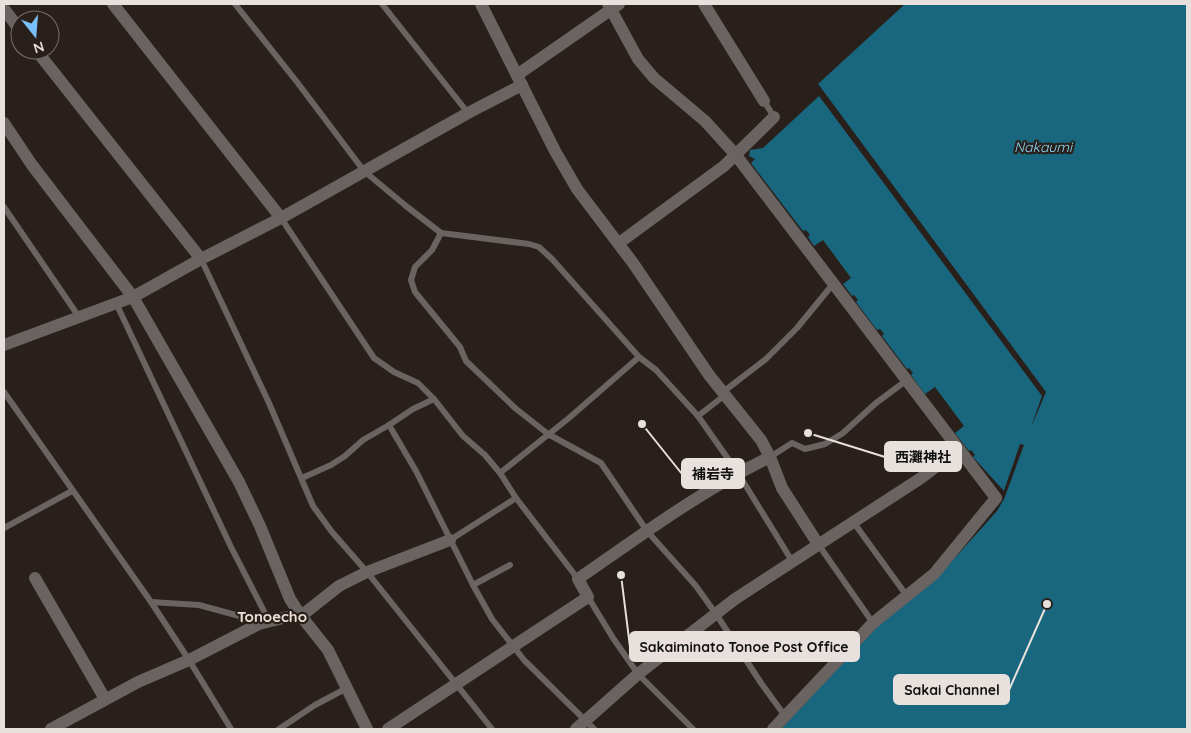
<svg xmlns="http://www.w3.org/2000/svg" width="1191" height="733" font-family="Quicksand,'Noto Sans JP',sans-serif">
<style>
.water{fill:#18677e}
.pier{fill:#2a201b}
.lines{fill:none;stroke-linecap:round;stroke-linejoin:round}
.service{stroke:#696362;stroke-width:6}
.minor{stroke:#696362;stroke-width:12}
.tertiary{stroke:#696362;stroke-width:12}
.labels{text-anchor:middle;stroke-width:4.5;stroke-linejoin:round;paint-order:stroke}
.water-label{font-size:14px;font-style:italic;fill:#8bdcf8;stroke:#2a201b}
.quarter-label{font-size:15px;font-weight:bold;fill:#ede0d8;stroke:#2a201b}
.leader{fill:none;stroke:#e7e0dc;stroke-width:2}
.callout-dot{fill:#e7e0dc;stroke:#2a201b;stroke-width:2}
.callout{fill:#e7e0dc;stroke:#e7e0dc;stroke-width:2}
.callout-label{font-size:14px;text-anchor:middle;font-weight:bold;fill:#111}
</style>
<rect width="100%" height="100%" fill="#2a201b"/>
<path class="water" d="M905 4H1187V729H781L877 627 935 580 997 511 1004 499 1024 445 1020 444 1004 491 973 457 975 455 971 450 969 451 955 433 964 426 935 387 925 394 911 375 913 373 909 368 907 369 882 336 884 334 880 329 877 330 856 302 858 300 854 295 852 296 843 284 851 278 823 240 814 246 808 237 810 235 806 230 803 231 751 163 755 159 749 156 750 150 763 148 819 96 1042 396 1031 427 1046 392 818 84Z"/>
<g class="pier">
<path d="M818 84 1045 392 1032 427 1043 396 818 93 821 94 1043 393 816 86Z"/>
<path d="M1021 444 1023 445 1004 498 1002 496Z"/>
</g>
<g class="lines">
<g class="service">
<path d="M235 4 297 82 364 171 406 206 441 233 529 244 539 247 552 259 639 357"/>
<path d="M382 4 468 113"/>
<path d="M764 101 774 117"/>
<path d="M4 207 79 317"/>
<path d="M281 218 374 358 394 372 418 383 434 399 463 436 485 455 500 473 516 498 578 579"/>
<path d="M441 233 432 250 415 267 411 280 415 292 460 347 466 361 515 408 548 434 601 463 647 531 696 586 716 614 761 683 785 716"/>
<path d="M201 259 269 403 313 506 332 532 367 572 492 729"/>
<path d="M116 303 231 547 269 621"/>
<path d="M4 392 151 602 189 660 231 729"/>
<path d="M723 392 766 359 797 328 833 284"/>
<path d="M434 399 413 409 389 425 416 471 473 585"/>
<path d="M698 416 738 473 792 561"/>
<path d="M770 457 792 443 805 449 825 444 843 433 876 403 907 380"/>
<path d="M500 473 569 418 639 357 656 370 698 416 725 395"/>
<path d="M302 478 331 465 345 456 363 440 389 425"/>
<path d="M854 523 907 596"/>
<path d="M4 528 72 491"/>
<path d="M450 540 516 498"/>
<path d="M818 544 873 623"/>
<path d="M510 565 473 585 492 619 524 660 594 729"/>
<path d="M588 597 613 638 638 674 693 729"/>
<path d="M151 602 199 605 254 620 259 624"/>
<path d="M279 729 315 705 347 688"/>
</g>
<g class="minor">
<path d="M113 4 281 218"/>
<path d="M481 4 555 151 577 189 633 263 709 375 761 440 770 457 782 488 818 544"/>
<path d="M608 4 638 59 654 78 705 121 735 154 996 498 934 574 873 623 773 729"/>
<path d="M4 9 20 30"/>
<path d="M36 50 201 259"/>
<path d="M517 75 619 4"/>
<path d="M4 123 32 165 133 297 239 482 260 526 290 599 301 616 328 650 367 729"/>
<path d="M619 243 724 166 774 117"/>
<path d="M4 345 133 297 201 259 281 218 468 113 522 85"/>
<path d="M35 578 105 699"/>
<path d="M51 729 138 682 189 660 259 624 287 617 301 616 339 586 367 572 450 540"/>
<path d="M388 729 588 597 578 579C640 536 702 490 770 457"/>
<path d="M576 729 638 674 735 599 921 478 958 450"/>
</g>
<path class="tertiary" d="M704 4 764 101"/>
</g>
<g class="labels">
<g class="water-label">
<text x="1043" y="152">Nakaumi</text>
</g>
<g class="quarter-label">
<text x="272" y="622">Tonoecho</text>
</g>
</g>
<path class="leader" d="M808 433L885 457M642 424L682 474M621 575L630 647M1047 604L1009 690"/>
<g class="callout-dot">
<circle cx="808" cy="433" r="5"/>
<circle cx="642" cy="424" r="5"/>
<circle cx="621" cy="575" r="5"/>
<circle cx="1047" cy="604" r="5"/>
</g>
<g class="callout">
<rect x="885" y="442" width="76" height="29" rx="5"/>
<rect x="682" y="459" width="62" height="29" rx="5"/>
<rect x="630" y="632" width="229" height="29" rx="5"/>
<rect x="894" y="675" width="115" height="29" rx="5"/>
</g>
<g class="callout-label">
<text x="923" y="462">西灘神社</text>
<text x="713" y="479">補岩寺</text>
<text x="744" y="652">Sakaiminato Tonoe Post Office</text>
<text x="952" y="695">Sakai Channel</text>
</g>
<rect width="1191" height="733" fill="none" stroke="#e7e0dc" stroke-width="10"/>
<g transform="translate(35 35) rotate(163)"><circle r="24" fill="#2a201b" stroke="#766d68"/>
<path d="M0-4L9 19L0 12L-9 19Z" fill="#79bff8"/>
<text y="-8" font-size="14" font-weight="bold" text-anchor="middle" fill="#e7e0dc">N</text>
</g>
</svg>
